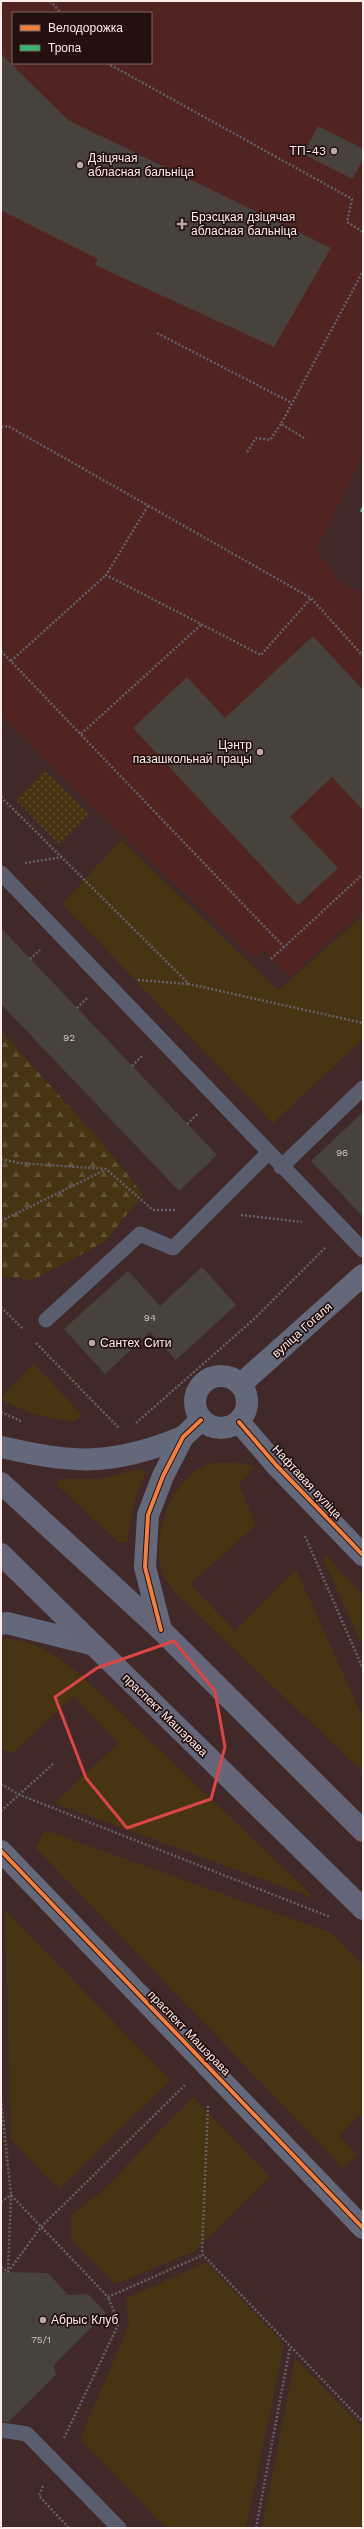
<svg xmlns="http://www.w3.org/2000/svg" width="364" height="2529" font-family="'Work Sans',sans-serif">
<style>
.built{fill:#512421;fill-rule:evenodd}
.green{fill:#463412}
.forest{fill:url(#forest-firs)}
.park{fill:url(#park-dots)}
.building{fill:#47433c}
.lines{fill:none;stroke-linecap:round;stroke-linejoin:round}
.path{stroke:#646069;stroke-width:2.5;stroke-dasharray:2 2;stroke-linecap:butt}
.lane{stroke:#5a5d6d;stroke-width:15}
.secondary{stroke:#63687a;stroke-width:22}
.primary{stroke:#646578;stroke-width:22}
.quiet{stroke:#33b770;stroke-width:3;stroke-dasharray:6 3;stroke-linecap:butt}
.cycleway-casing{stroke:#23100f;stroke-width:6}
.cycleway{stroke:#f27e40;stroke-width:4}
.marked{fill:none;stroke:#dc4545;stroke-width:3;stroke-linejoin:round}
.poi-dot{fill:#bca8a6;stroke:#23100f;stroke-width:1.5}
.labels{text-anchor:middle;stroke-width:3.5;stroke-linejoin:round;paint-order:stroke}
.number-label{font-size:10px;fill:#d0c2be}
.poi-label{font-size:12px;fill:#feecea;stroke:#23100f;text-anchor:start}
.street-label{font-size:12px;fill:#feecea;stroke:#23100f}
</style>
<defs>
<pattern id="forest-firs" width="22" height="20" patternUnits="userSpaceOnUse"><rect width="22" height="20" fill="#463412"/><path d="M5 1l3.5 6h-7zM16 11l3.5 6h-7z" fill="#625235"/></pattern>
<pattern id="park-dots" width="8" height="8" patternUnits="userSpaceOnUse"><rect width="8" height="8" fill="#463412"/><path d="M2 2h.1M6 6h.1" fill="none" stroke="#625235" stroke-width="1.8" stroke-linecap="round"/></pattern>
</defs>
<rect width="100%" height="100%" fill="#402928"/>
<path class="built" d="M1 1H363V455L316 550 340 582 363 594V911L290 977 263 951 254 958 79 794 1 714ZM13 13H151V63H13Z"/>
<g class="green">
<path d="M121 840 278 990 363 916V1039L273 1123 62 904Z"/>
<path d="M34 1364 83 1416 73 1422 36 1415 1 1400V1397Z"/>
<path d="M211 1463H239L255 1466 239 1485 256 1525 190 1584 235 1631 296 1569 363 1718V1772L175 1593C169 1585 164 1578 161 1569 153 1536 168 1495 192 1473 197 1469 205 1466 211 1463Z"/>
<path d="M135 1470 146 1471 135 1499 127 1542H118L57 1485 58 1479H100Z"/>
<path d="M326 1556 363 1595V1647L323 1558Z"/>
<path d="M1 1639C31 1637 61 1659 83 1677L316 1899 55 1803 118 1743 73 1696 13 1753 1 1749Z"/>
<path d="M45 1830 331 1933 363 1965V2112L339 2136 357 2155 343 2168 36 1848Z"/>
<path d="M5 1910 170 2080 59 2189 11 2140Z"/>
<path d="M193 2097 270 2177 195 2251 115 2284 71 2240V2215L101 2192Z"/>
<path d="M206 2262 284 2344 246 2528H166L80 2439 129 2325 126 2299Z"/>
<path d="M295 2358 363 2428V2528H262Z"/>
</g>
<path class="forest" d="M1 1031 104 1145 143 1194 105 1242 32 1280 1 1276Z"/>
<path class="park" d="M45 770 89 814 59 844 16 800Z"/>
<g class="building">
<path d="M1 54 68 120 331 248 274 347 95 265 98 259 1 210Z"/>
<path d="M318 126 363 149V158L353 179 303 154Z"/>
<path d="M313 636 363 690V810L332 777 290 817 338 868 298 905 133 728 187 677 225 718Z"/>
<path d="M1 928 217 1155 179 1191 1 1004Z"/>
<path d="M363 1112V1217L311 1161Z"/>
<path d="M202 1267 236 1305 176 1360 150 1332 105 1374 64 1329 128 1271 160 1306Z"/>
<path d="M1 2272 48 2273 68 2295 88 2294 106 2313 54 2365 56 2375 8 2422 1 2421Z"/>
</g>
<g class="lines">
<g class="path">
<path d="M50 1 61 13"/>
<path d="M107 63 352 199 347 222 363 232"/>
<path d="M157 333 292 403"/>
<path d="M1 427 8 426 311 598 363 656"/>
<path d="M304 438 281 424 363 271"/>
<path d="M247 452 256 438 270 440 281 424"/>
<path d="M148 506 106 575 261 655 311 598"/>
<path d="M1 651 284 947 363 874"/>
<path d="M11 661 106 575"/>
<path d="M81 734 202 624"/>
<path d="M1 797 189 984 363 1023"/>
<path d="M25 863 62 857"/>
<path d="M30 959 40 950"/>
<path d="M271 959 284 947"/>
<path d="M138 980 188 984"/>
<path d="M77 1008 88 997"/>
<path d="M132 1066 143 1055"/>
<path d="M187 1124 199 1113"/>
<path d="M1 1159 19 1163 106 1169 153 1210H177"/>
<path d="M241 1215 302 1222"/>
<path d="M1 1221 105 1170"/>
<path d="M1 1307 23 1329"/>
<path d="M36 1343 119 1428"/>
<path d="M1 1412 21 1421"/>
<path d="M136 1423 253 1320 326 1247"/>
<path d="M305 1536 363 1669"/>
<path d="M1 1784 20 1795 330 1917"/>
<path d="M1 1811 54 1763"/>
<path d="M1 2100 11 2195 108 2297 203 2255"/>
<path d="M208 2106 202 2251 203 2255 363 2422"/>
<path d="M1 2202 11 2195 8 2272"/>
<path d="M1 2267 8 2272"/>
<path d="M8 2272 41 2227 186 2084"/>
<path d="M64 2438 119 2323 108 2297"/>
<path d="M43 2486 39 2496 69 2528"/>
<path d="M256 2528 290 2347"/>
</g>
<g class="lane">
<path d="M1 873 363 1250"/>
<path d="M281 1167 363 1088"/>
<path d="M46 1320 140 1234 173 1248 268 1153"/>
<path d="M1 2430 27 2434 119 2528"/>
</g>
<g class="secondary">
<circle cx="221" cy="1402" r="26"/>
<path d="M241 1384 363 1275"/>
<path d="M239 1422 276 1465 363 1555"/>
<path d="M1 1447C76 1464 111 1466 183 1437"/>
<path d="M1 1624 7 1623 91 1644"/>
<path d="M161 1630 145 1567 148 1515 163 1476 183 1437 201 1420"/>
<path d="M1 1851 363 2228"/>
</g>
<g class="primary">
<path d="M1 1483 161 1630 363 1831"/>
<path d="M1 1554 363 1909"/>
</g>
<path class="quiet" d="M361 512 363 508"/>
<defs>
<g id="cycleway">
<path d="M239 1422 276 1465 363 1555"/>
<path d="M161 1630 145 1567 148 1515 163 1476 183 1437 201 1420"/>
<path d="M1 1851 363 2228"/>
</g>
</defs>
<use href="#cycleway" class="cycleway-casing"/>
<use href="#cycleway" class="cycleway"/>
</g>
<path class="marked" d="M174 1641 215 1691 225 1747 211 1799 127 1828 86 1778 55 1697 97 1668Z"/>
<g class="poi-dot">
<circle cx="334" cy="151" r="4"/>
<circle cx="80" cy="165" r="4"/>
<path d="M180 218h4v4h4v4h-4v4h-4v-4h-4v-4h4z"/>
<circle cx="260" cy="752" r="4"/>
<circle cx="92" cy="1343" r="4"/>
<circle cx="43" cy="2320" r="4"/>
</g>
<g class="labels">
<g class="number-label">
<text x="69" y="1041">92</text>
<text x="342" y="1156">96</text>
<text x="150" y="1321">94</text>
<text x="41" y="2343">75/1</text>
</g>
<g class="poi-label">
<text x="326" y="155" text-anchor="end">ТП-43</text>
<text x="88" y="162">Дзіцячая<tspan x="88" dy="14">абласная бальніца</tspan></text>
<text x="191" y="221">Брэсцкая дзіцячая<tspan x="191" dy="14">абласная бальніца</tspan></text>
<text x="252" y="749" text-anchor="end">Цэнтр<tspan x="252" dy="14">пазашкольнай працы</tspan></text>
<text x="100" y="1347">Сантех Сити</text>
<text x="51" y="2324">Абрыс Клуб</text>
</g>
<g class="street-label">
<text transform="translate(302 1330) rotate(-42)" y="4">вуліца Гогаля</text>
<text transform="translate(307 1482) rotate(47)" y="4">Нафтавая вуліца</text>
<text transform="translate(165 1715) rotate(44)" y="4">праспект Машэрава</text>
<text transform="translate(189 2033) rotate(46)" y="4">праспект Машэрава</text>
</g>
</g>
<rect width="364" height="2529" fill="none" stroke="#feecea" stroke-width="4"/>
<rect x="12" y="12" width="140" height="52" fill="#23100f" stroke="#7b6867"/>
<rect x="20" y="25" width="20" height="6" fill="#f27e40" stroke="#7b6867"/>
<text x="48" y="32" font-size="12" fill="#feecea">Велодорожка</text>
<rect x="20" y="45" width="20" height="6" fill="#33b770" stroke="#7b6867"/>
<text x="48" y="52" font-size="12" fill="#feecea">Тропа</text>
</svg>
